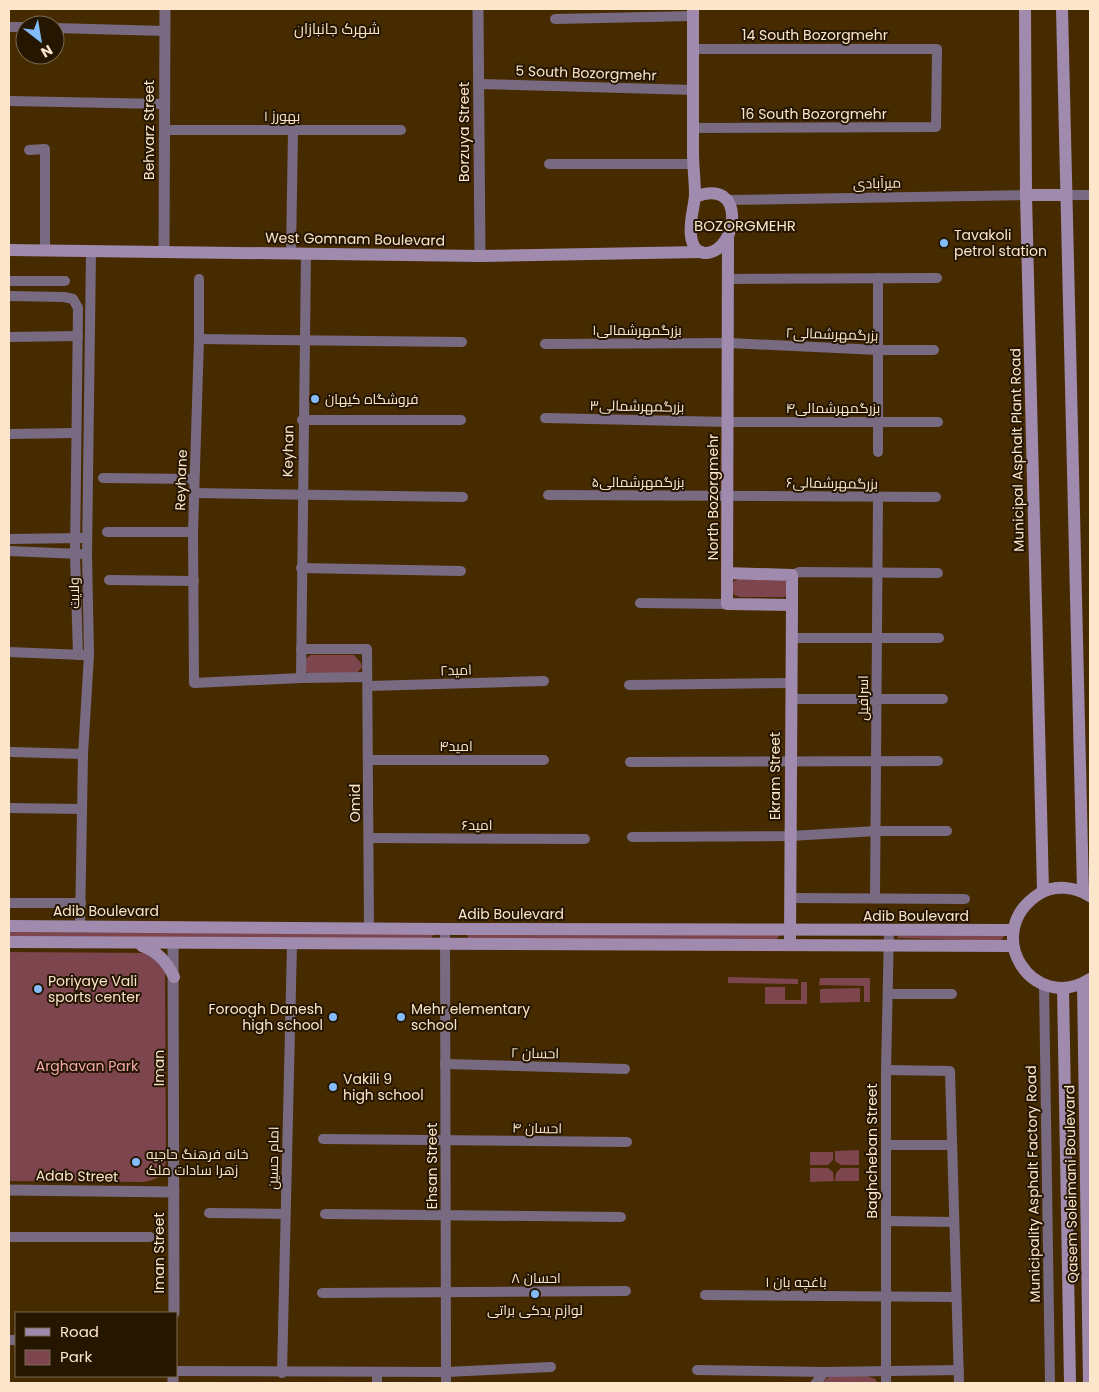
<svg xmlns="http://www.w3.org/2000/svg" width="1099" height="1392" font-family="Poppins,Cairo,sans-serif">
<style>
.green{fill:#7d454d}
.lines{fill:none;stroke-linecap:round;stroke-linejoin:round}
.minor{stroke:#786a81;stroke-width:10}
.tertiary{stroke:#786a81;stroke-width:11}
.secondary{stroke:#a08aae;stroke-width:12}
.poi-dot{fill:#84bcfb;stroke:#251602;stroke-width:2}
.labels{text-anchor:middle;stroke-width:4;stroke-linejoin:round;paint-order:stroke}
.street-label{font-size:14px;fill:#fbe5cb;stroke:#251602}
.poi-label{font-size:14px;fill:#fbe5cb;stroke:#251602;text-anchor:start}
.park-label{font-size:14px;fill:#f6a9b1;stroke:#251602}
.neighbourhood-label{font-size:15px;fill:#fbe5cb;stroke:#251602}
</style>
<rect width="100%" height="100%" fill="#462b00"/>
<g class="green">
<path d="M739 579 784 580 788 583V595L784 597H740L734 595 732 587 734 581Z"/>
<path d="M311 655H354L361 663 362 667 356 674H310L306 672 305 659Z"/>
<path d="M9 932 434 934 431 938 9 937Z"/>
<path d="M467 934 780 935 776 940 468 939Z"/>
<path d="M1002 935 1004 937 1000 941 897 938 898 936Z"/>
<path d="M9 952 149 953 165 972 166 1161C163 1176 157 1180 143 1182L9 1181Z"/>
<path d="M728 977 798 979V984L728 983Z"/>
<path d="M820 978H870V1002H864V986L819 985Z"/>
<path d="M801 982H807V1004H765V987H785V1000H801Z"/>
<path d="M860 988V1002L820 1003V989Z"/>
<path d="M859 1150V1165H841L835 1161V1151Z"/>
<path d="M810 1152H833V1160L828 1165H810Z"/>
<path d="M810 1168H828L833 1172 834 1181 810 1182Z"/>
<path d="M841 1168H859V1181H835L836 1173Z"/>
<path d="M864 1375 875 1379 878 1383H821L830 1376Z"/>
</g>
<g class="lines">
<g class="minor">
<path d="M555 19 693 16"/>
<path d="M9 27H25"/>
<path d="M55 28 165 31"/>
<path d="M479 84 693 90"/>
<path d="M9 101 164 104"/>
<path d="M693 128 936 127 937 49H693"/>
<path d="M164 130H401"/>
<path d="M29 150 45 149V250"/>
<path d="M549 164H693"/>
<path d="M1066 195H1090"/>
<path d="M728 200 1026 195"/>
<path d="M291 253 293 130"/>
<path d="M306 253 301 678 367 677"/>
<path d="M878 278V452"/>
<path d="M199 279V339L193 532 194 683 301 678"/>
<path d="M728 279 937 278"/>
<path d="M9 281H65"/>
<path d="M9 296 64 297 73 299 78 308 75 554 78 655"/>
<path d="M9 337 78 336"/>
<path d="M199 339 462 342"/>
<path d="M545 344 729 343 878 350H934"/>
<path d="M545 418 728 422H938"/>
<path d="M302 420H461"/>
<path d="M9 434 76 433"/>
<path d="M103 478 194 479"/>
<path d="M194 493 463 497"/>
<path d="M548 495 936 497"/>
<path d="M107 532H193"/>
<path d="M9 539 81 538"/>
<path d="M9 551 80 554"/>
<path d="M301 568 461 571"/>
<path d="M792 575 799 572 938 573"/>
<path d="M109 580 194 581"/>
<path d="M640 603 727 604"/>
<path d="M791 638H939"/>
<path d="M301 649H367L369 928"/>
<path d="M9 652 83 655"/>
<path d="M629 685 791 683"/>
<path d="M368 686 544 681"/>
<path d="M791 699H943"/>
<path d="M12 752 83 754"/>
<path d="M368 760H544"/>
<path d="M630 762 938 761"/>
<path d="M9 808 82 809"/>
<path d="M632 837 790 836 877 831H947"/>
<path d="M369 838 585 839"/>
<path d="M790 898 965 899"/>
<path d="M875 898 878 497"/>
<path d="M9 903H81"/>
<path d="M80 926 83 754 89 655 87 554 91 251"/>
<path d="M445 929 446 1372 551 1367"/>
<path d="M1044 984 1050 1383"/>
<path d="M888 994H952"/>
<path d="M445 1064 625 1069"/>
<path d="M886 1070 950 1071 959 1383"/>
<path d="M323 1139 627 1142"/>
<path d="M886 1145H952"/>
<path d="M209 1213 285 1214"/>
<path d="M325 1214 621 1217"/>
<path d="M887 1221 954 1222"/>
<path d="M9 1237H150"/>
<path d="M322 1293 626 1291"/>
<path d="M705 1295 956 1297"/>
<path d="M9 1340H16"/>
<path d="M697 1370 824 1372"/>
<path d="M176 1371 446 1372V1383"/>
<path d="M282 1373 292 944"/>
<path d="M377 1373V1383"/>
<path d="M816 1383 824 1372 959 1370"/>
<path d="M886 1383V1070L889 930"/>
</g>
<g class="tertiary">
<path d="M478 9 480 256"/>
<path d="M164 252 165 9"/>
<path d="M173 944 174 1313"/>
<path d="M9 1190 174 1192"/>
<path d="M173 1383V1376"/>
</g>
<g class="secondary">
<path d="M693 9C693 57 693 105 693 153 693 167 695 181 695 195 694 209 689 221 691 236 692 245 697 254 707 253 739 249 746 176 695 197"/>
<path d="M1025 9 1026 195 1043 891"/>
<path d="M1062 9 1083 891"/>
<path d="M1026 195H1066"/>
<path d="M9 250 480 256 701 252"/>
<path d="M727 573 792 575V605L727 604 728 238"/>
<path d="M1090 896C1075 887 1055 884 1039 894 980 932 1032 1015 1090 979"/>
<path d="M9 926 445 929 1013 930"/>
<path d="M790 939 792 605"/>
<path d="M9 942 1013 946"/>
<path d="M142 946C157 951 167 962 174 977"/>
<path d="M1083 983 1089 1383"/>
<path d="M1063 988 1070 1383"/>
</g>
</g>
<g class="poi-dot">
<circle cx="944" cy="243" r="5"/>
<circle cx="315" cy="399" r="5"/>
<circle cx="38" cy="989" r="5"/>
<circle cx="333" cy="1017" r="5"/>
<circle cx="401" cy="1017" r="5"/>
<circle cx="333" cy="1087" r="5"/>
<circle cx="136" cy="1162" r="5"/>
<circle cx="535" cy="1294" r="5"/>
</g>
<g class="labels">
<g class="street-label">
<text x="815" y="40">14 South Bozorgmehr</text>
<text transform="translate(586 73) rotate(2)" y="5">5 South Bozorgmehr</text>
<text x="814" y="119">16 South Bozorgmehr</text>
<text x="282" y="121">بهورز ۱</text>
<text transform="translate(149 130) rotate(-90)" y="5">Behvarz Street</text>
<text transform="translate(464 132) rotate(-90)" y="5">Borzuya Street</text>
<text transform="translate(877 183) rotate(-1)" y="5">میرآبادی</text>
<text transform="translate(355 239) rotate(1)" y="5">West Gomnam Boulevard</text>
<text x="637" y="335">بزرگمهرشمالی۱</text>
<text transform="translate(832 334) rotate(2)" y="5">بزرگمهرشمالی۲</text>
<text transform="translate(637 406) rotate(1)" y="5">بزرگمهرشمالی۳</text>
<text x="833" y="413">بزرگمهرشمالی۴</text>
<text transform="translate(1017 450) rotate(-91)" y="5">Municipal Asphalt Plant Road</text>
<text transform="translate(288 451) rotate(-89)" y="5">Keyhan</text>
<text transform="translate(181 480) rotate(-88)" y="5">Reyhane</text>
<text x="638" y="487">بزرگمهرشمالی۵</text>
<text transform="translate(832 483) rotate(1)" y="5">بزرگمهرشمالی۶</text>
<text transform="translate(713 497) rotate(-90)" y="5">North Bozorgmehr</text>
<text transform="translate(74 593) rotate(-91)" y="5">ولایت</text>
<text transform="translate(456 670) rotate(-2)" y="5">امید۲</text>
<text transform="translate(863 698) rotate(-90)" y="5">اسرافیل</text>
<text x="456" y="751">امید۴</text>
<text transform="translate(775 776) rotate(-90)" y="5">Ekram Street</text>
<text transform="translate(355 803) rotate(-90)" y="5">Omid</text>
<text x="477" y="830">امید۶</text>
<text x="106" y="916">Adib Boulevard</text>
<text x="511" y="919">Adib Boulevard</text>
<text x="916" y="921">Adib Boulevard</text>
<text transform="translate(535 1053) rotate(1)" y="5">احسان ۲</text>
<text transform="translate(159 1068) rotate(-90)" y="5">Iman</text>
<text transform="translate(537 1128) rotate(1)" y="5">احسان ۴</text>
<text transform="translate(872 1151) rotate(-90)" y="5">Baghcheban Street</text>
<text transform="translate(273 1158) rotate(-89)" y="5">امام حسین</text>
<text transform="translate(432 1166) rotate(-90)" y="5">Ehsan Street</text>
<text transform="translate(77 1176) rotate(1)" y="5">Adab Street</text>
<text transform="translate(1033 1184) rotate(-91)" y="5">Municipality Asphalt Factory Road</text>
<text transform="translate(1071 1184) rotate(-91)" y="5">Qasem Soleimani Boulevard</text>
<text transform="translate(159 1253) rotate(-90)" y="5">Iman Street</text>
<text x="536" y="1283">احسان ۸</text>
<text x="796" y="1287">باغچه بان ۱</text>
</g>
<g class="poi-label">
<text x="954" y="240">Tavakoli<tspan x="954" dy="16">petrol station</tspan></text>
<text x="325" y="404">فروشگاه کیهان</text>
<text x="48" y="986">Poriyaye Vali<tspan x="48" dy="16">sports center</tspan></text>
<text x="323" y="1014" text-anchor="end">Foroogh Danesh<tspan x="323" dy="16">high school</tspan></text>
<text x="411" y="1014">Mehr elementary<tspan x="411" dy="16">school</tspan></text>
<text x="343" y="1084">Vakili 9<tspan x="343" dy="16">high school</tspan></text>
<text x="146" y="1159">خانه فرهنگ حاجیه<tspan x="146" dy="16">زهرا سادات ملک</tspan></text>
<text x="535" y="1315" text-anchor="middle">لوازم یدکی براتی</text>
</g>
<g class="park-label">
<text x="87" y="1071">Arghavan Park</text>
</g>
<g class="neighbourhood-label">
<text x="337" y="34">شهرک جانبازان</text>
<text x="745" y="231">BOZORGMEHR</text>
</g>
</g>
<rect width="1099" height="1392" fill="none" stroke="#fbe5cb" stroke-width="20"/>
<rect x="15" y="1312" width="162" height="65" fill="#251602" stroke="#7b6952"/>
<rect x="25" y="1328" width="25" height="8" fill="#a08aae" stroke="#7b6952"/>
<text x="60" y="1337" font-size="15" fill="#fbe5cb">Road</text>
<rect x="25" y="1350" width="25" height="15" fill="#7d454d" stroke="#7b6952"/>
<text x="60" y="1362" font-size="15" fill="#fbe5cb">Park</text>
<g transform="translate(40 40) rotate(149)"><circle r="24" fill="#251602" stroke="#7b6952"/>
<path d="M0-4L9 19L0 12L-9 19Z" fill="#84bcfb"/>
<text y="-8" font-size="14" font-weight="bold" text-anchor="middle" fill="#fbe5cb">N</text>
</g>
</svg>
